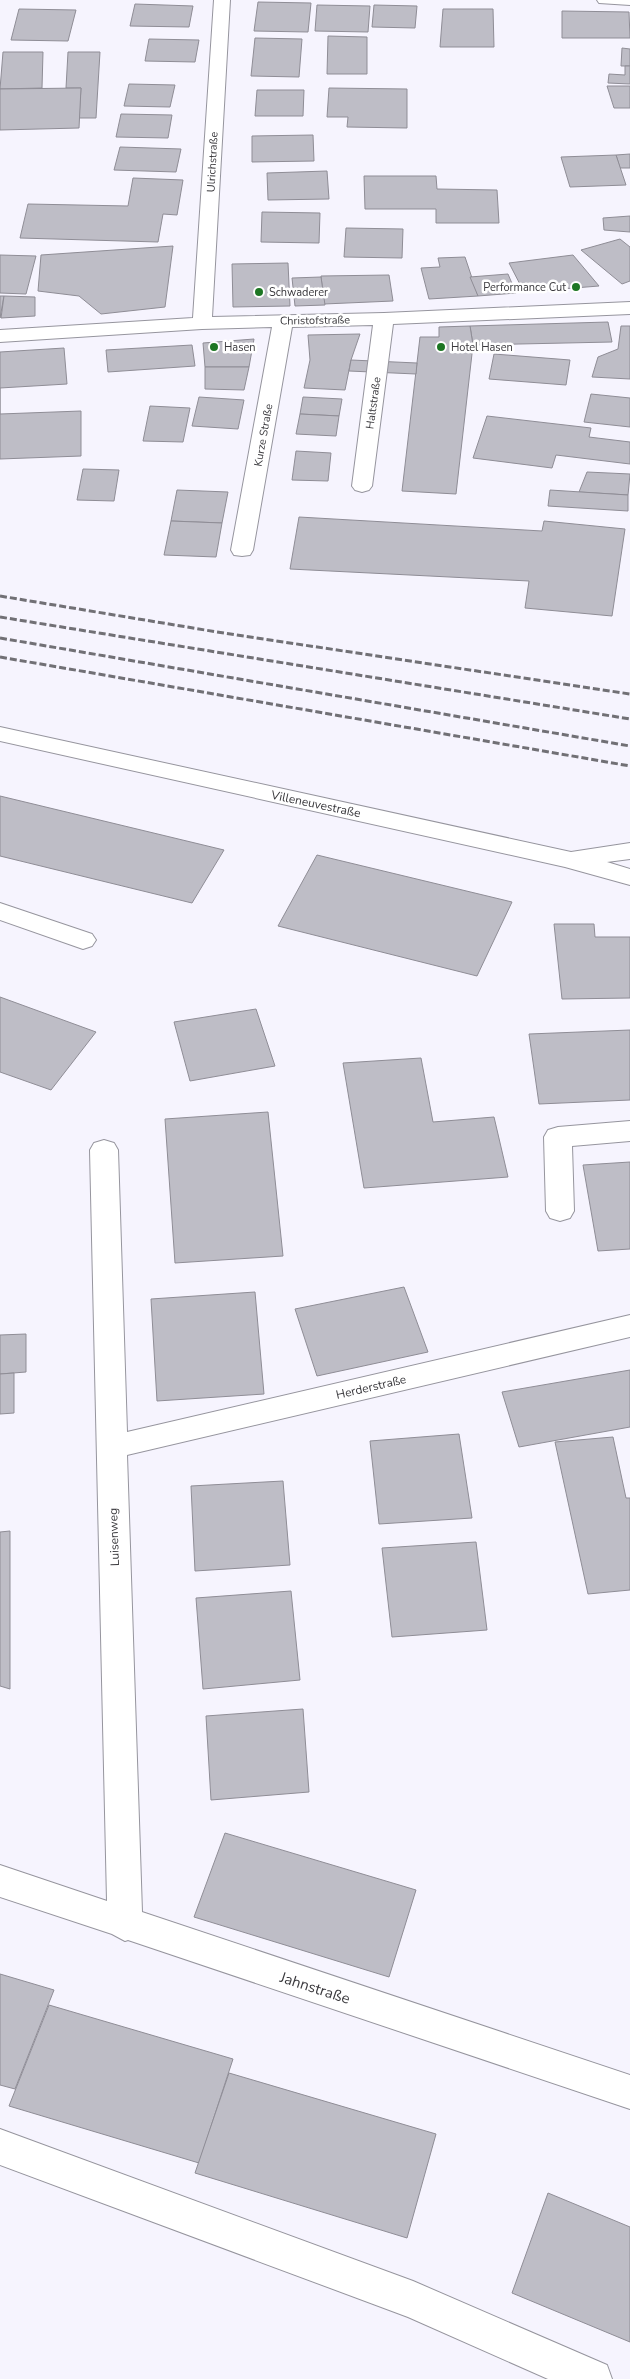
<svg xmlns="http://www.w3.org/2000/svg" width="630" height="2379" font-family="'Nunito Sans',sans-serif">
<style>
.building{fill:#bebdc6;stroke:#8f8d96}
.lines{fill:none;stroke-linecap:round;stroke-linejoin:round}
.minor-casing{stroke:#96959e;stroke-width:2}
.minor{fill:#fff;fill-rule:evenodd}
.rail{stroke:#717075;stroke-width:3;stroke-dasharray:7 3;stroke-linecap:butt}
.poi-dot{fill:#1d7623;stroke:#fff;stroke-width:2}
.labels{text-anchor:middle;stroke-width:5;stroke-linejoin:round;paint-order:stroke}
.far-street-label{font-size:11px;fill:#3a393d;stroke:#fff}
.far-poi-label{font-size:11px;fill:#3a393d;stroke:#fff;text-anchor:start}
.street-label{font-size:12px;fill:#3a393d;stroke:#fff}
.near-street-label{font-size:15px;fill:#3a393d;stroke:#fff}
</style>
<rect width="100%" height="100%" fill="#f6f4fe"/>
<g class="building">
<path d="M258 2 311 3 308 32 254 31Z"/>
<path d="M135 4 193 6 189 27 130 26Z"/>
<path d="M317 5 370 6 368 32 315 31Z"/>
<path d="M374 5 417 6 415 28 372 27Z"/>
<path d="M19 9 76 10 68 41 11 40Z"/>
<path d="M443 9H493L494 47H440Z"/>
<path d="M562 11 629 12 630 38H562Z"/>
<path d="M328 36 367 37V74H327Z"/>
<path d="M255 38 302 39 299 77 251 76Z"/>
<path d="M149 39 199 40 195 62 145 61Z"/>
<path d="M622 48 630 49V66H621Z"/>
<path d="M3 52H43L42 88 0 89Z"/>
<path d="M68 52H100L96 118H79L81 88H66Z"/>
<path d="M625 66H630V84L608 83 609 74 625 75Z"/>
<path d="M129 84 175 85 170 107 124 106Z"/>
<path d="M607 86H630V108H614Z"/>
<path d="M81 88 79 128 0 130V89Z"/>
<path d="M329 88 407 89V128L347 127 348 117H327Z"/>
<path d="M257 90H304L303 116H255Z"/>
<path d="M121 114 172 115 168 138 116 137Z"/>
<path d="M313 135 314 161 252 162V136Z"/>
<path d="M120 147 181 149 176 172 114 170Z"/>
<path d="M630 154V168H620L616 155Z"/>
<path d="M616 155 626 185 570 187 561 157Z"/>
<path d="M327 171 329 199 268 200 267 173Z"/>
<path d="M364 176H436L437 189 497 190 499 223H436V209H365Z"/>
<path d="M133 178 183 180 177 215 163 214 158 242 20 238 28 204 128 206Z"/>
<path d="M262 212 320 213 319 243 261 242Z"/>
<path d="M630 216V232L604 230 603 218Z"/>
<path d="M346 228 403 229 402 258 344 257Z"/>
<path d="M620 239 630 247V281L622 284 581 250Z"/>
<path d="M173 246 165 307 101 314 79 296 38 291 41 255Z"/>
<path d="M0 255 36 256 26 294 0 293Z"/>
<path d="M573 255 599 286 524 292 509 263Z"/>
<path d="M465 257 478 296 429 299 421 268 440 267 438 258Z"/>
<path d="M288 263 290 306 233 307 232 264Z"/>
<path d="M508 274 516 293 478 296 470 277Z"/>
<path d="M389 275 393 301 324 304 321 276Z"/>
<path d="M321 277 325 305 295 306 292 278Z"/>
<path d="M0 296H4L0 318Z"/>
<path d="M4 296 35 297V316L1 318Z"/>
<path d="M608 322 612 342 473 345 470 326Z"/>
<path d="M470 326 473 345 456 494 402 491 420 337H439V327Z"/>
<path d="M621 326H630V379L592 377 598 357 618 349Z"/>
<path d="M360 334 351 360 345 390 304 388 310 360 308 335Z"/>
<path d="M254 339 249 367H205L203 343Z"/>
<path d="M192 345 195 366 108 372 106 350Z"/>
<path d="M64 348 67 384 0 388V414V352Z"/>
<path d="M494 354 570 360 566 385 489 379Z"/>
<path d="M351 360 417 363 416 374 349 371Z"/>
<path d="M205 367H249L244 390 205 389Z"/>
<path d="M591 394 630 398V427L584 422Z"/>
<path d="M199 397 244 400 238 429 192 426Z"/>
<path d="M303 397 342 399 339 416 300 414Z"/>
<path d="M150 406 190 408 183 442 143 441Z"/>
<path d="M81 411V456L0 459V414Z"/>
<path d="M300 414 339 416 336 436 296 434Z"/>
<path d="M487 416 591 428 589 437 630 442V464L556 455 552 468 473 458Z"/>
<path d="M296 451 331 453 328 481 292 480Z"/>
<path d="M83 469 119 470 114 501 77 500Z"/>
<path d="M587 472 630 474 628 495 579 492Z"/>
<path d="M177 490 228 492 222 523 171 521Z"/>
<path d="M550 490 628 495V511L548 506Z"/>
<path d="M299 517 542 531 544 521 625 529 612 616 525 608 529 581 290 569Z"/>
<path d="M171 521 222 523 216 557 164 555Z"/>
<path d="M0 796 224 850 192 903 0 856Z"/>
<path d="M317 855 512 902 477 976 278 926Z"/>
<path d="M554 924H594L595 937H630V998L562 999Z"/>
<path d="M0 997 96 1032 51 1090 0 1072Z"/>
<path d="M256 1009 275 1066 190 1081 174 1022Z"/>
<path d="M630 1030V1100L539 1104 529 1034Z"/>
<path d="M421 1058 433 1122 494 1117 508 1177 364 1188 343 1063Z"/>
<path d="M268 1112 283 1256 175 1263 165 1119Z"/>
<path d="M630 1162V1249L598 1251 583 1165Z"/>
<path d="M404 1287 428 1352 317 1376 295 1309Z"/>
<path d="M255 1292 264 1394 157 1401 151 1299Z"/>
<path d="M26 1334V1372L0 1374V1335Z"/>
<path d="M630 1370V1427L519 1447 502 1392Z"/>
<path d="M14 1373V1413L0 1414V1374Z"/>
<path d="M459 1434 472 1518 379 1524 370 1441Z"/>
<path d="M613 1437 626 1498H630V1590L588 1594 555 1442Z"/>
<path d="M283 1481 290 1565 195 1571 191 1486Z"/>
<path d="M10 1531V1689L0 1686V1532Z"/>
<path d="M476 1542 487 1630 392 1637 382 1548Z"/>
<path d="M291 1591 300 1680 203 1689 196 1598Z"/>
<path d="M303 1709 309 1792 211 1800 206 1716Z"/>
<path d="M225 1833 416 1890 389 1977 194 1917Z"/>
<path d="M0 1974 54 1990 15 2089 0 2085Z"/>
<path d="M49 2005 233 2059 199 2163 9 2106Z"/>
<path d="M229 2073 436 2134 407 2238 195 2173Z"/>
<path d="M548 2193 630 2227V2342L512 2293Z"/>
</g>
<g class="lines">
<defs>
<g id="minor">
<path d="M214 0H230L212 317 384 313 630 302V314L393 324 372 486 369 490 362 492 355 490 352 486 373 325 292 327 253 550 250 555 242 556 234 555 231 550 272 327 202 329 0 342V330L193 318Z"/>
<path d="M597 0H630V5L599 3Z"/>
<path d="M0 727 571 852 630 843V859L607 862 630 869V885L565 867 0 741Z"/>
<path d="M0 903 92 934 96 940 92 946 83 949 0 920Z"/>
<path d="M630 1121V1141L572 1146 574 1211 570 1218 560 1221 550 1218 546 1211 544 1137 548 1130 558 1127Z"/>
<path d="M104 1140 114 1143 118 1150 127 1432 630 1315V1337L127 1455 142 1912 630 2075V2109L128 1940 125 1941 112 1934 0 1897V1865L107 1901 90 1150 94 1143Z"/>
<path d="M0 2129 413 2281 607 2365 612 2379H548L408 2317 0 2165Z"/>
</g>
</defs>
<use href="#minor" class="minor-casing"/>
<use href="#minor" class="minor"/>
<g class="rail">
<path d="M0 596 217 632 630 694"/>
<path d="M0 617 630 719"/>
<path d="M0 638 630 746"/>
<path d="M0 657 630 766"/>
</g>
</g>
<g class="poi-dot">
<circle cx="576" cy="287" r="5"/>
<circle cx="259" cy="292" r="5"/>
<circle cx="214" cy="347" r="5"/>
<circle cx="441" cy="347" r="5"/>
</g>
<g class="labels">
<g class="far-street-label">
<text transform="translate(212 162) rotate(-87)" y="4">Ulrichstraße</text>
<text transform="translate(315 320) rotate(-1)" y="4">Christofstraße</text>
<text transform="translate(373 403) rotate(-82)" y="4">Haltstraße</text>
<text transform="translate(263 435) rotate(-80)" y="4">Kurze Straße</text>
</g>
<g class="far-poi-label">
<text x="566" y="291" text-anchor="end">Performance Cut</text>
<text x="269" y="296">Schwaderer</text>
<text x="224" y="351">Hasen</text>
<text x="451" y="351">Hotel Hasen</text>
</g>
<g class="street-label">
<text transform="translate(316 804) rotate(12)" y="4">Villeneuvestraße</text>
<text transform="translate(371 1387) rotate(-13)" y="4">Herderstraße</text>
<text transform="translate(114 1537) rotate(-92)" y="4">Luisenweg</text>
</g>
<g class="near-street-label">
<text transform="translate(315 1988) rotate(18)" y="5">Jahnstraße</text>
</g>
</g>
</svg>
